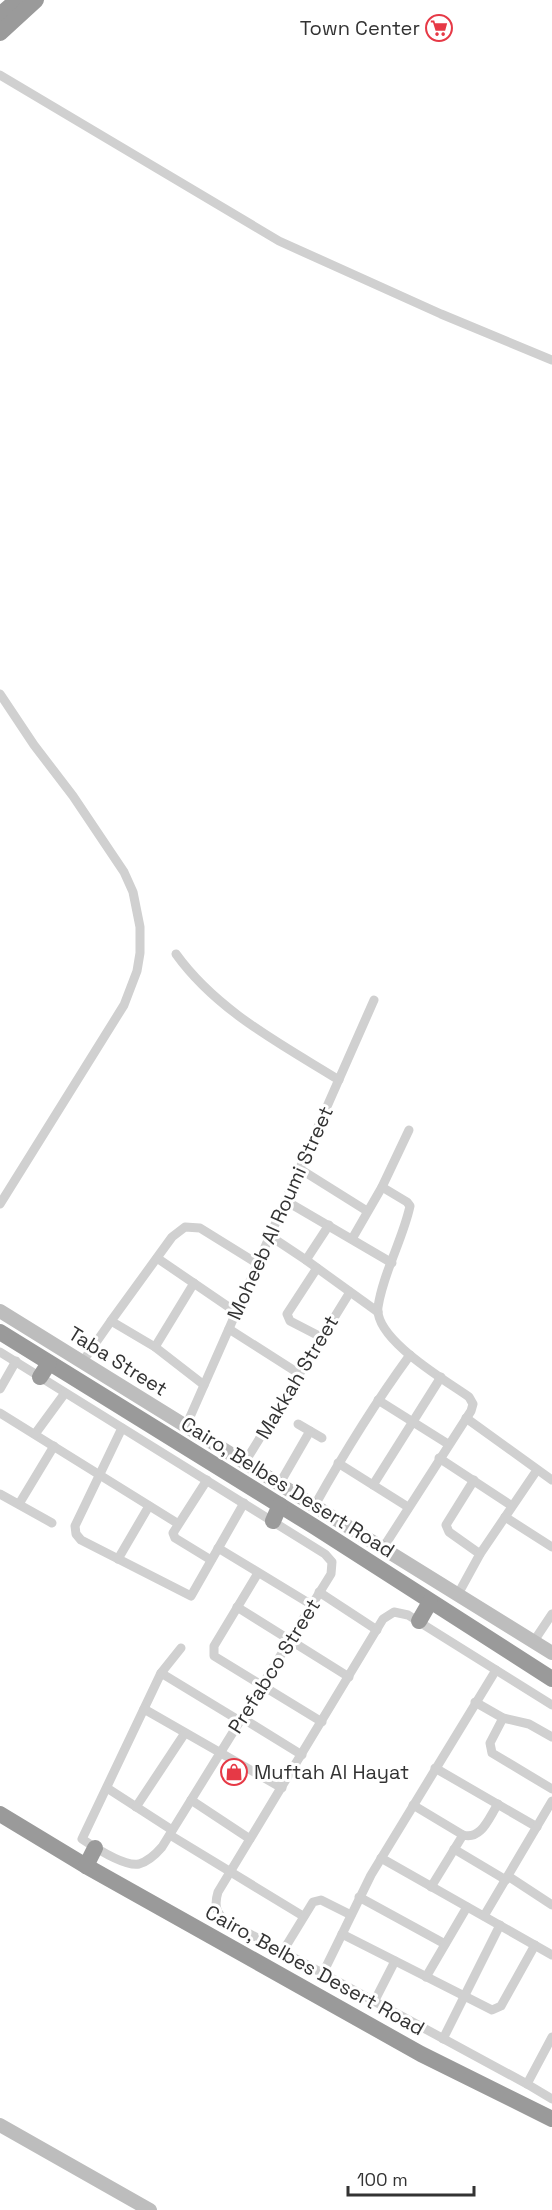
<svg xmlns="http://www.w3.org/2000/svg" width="552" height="2210" font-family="'Space Grotesk',sans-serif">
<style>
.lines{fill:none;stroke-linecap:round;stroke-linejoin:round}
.street{stroke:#d0d0d0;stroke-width:9}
.secondary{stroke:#bdbdbd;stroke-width:14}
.highway{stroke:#9a9a9a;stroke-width:16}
.labels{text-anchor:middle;stroke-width:6;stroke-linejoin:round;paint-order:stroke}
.poi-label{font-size:20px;fill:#333;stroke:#fff;text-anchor:end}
.street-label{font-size:20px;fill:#333;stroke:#fff}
</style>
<rect width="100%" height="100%" fill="#fff"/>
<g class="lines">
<g class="street">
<path d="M0 75 279 241 441 314 552 360"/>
<path d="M0 694 34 745 73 796 124 872 133 892 140 927V953L137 971 124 1005 0 1204"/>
<path d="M176 954C217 1011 281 1044 339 1080"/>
<path d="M300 1169 367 1211"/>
<path d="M382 1187 407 1202 410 1206C403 1239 383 1273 378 1307 374 1339 445 1380 469 1397L473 1404 471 1411 383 1548"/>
<path d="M286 1201 392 1263"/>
<path d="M270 1236 306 1260 378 1312"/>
<path d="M352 1239 382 1187 409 1130"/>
<path d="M157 1258 236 1312"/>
<path d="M306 1260 329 1225"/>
<path d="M317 1268 287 1314 290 1321 321 1337"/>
<path d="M229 1329 298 1373"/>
<path d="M155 1347 194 1283"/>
<path d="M0 1352 325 1554 332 1562 331 1574 162 1847C156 1854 149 1861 139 1864 125 1867 94 1847 82 1839L161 1673 181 1648"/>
<path d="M83 1361 111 1321"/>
<path d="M204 1385 155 1347 111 1321 172 1237 185 1227 200 1228 258 1264"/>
<path d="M0 1389 16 1361"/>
<path d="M378 1400 448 1444"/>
<path d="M0 1413 177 1523"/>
<path d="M466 1418 552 1480"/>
<path d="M298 1424 322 1438"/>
<path d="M186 1426 374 1000"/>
<path d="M122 1428 75 1526 76 1534 81 1540 191 1596 244 1503"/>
<path d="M35 1434 65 1393"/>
<path d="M439 1458 512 1506"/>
<path d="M245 1462 350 1292"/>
<path d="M338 1463 408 1507"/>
<path d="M207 1480 173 1533 175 1538 211 1560"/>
<path d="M474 1480 446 1525 449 1532 480 1554"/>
<path d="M280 1483 310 1431"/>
<path d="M373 1485 441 1377"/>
<path d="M0 1494 52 1523"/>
<path d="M19 1504 54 1446"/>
<path d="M315 1505C344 1453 375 1403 410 1355"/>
<path d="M505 1517 552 1547"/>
<path d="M218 1548 312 1605"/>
<path d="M118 1559 149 1506"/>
<path d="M258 1573 214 1646V1656L322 1722"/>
<path d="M319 1592 377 1630"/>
<path d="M457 1596 480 1554 537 1470"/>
<path d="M237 1607 349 1677"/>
<path d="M534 1641 552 1614"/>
<path d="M161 1673 240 1721"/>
<path d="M475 1702 503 1718 529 1724 552 1737"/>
<path d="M552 1705 408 1615 394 1612 383 1619 218 1892C214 1905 216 1913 226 1921L527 2084 552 2099"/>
<path d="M144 1709 282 1788"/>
<path d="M242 1718 302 1755"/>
<path d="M503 1718 490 1743 492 1753 552 1789"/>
<path d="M435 1768 537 1827"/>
<path d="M107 1788 172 1830"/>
<path d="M191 1800 250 1839"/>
<path d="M413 1805 463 1835C482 1840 489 1817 498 1804"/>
<path d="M136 1807 185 1733"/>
<path d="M170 1835 303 1916"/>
<path d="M454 1849 506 1880"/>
<path d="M381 1858 552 1955"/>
<path d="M508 1876 552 1905"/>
<path d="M431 1887 463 1835"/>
<path d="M359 1897 445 1944"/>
<path d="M484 1916 552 1801"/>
<path d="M342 1934 492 2010 501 2006 535 1945"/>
<path d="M283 1951 313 1902 321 1900 351 1915"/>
<path d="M323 1973 371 1875 496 1670"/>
<path d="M426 1977 467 1907"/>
<path d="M374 2002 395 1961"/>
<path d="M443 2039 500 1925"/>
<path d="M527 2084 552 2037"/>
</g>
<g class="secondary">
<path d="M0 1311 552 1653"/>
<path d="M0 2125 150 2210"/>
</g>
<g class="highway">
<path d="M0 15 17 0"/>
<path d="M0 33 36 0"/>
<path d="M0 1332 315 1527 552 1679"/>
<path d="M40 1377 49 1363"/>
<path d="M273 1521 280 1505"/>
<path d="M419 1621 430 1602"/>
<path d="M0 1814 86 1866 421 2054 552 2119"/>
<path d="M86 1866 95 1848"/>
</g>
</g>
<defs>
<symbol id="supermarket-ring" viewBox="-11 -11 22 22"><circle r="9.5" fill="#fff" stroke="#e63946" stroke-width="1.5"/><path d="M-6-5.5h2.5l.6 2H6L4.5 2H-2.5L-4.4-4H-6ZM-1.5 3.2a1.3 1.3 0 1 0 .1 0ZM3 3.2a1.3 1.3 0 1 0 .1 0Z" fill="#e63946"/></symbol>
<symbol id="shop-ring" viewBox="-11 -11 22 22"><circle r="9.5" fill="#fff" stroke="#e63946" stroke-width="1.5"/><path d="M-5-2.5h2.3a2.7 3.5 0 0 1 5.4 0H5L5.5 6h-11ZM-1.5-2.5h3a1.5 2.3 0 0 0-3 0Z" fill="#e63946"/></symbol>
</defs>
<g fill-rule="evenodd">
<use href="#supermarket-ring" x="424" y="13" width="30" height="30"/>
<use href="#shop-ring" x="219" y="1757" width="30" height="30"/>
</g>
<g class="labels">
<g class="poi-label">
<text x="420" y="35">Town Center</text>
<text x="254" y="1779" text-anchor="start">Muftah Al Hayat</text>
</g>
<g class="street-label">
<text transform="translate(280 1213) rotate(-66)" y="7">Moheeb Al Roumi Street</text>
<text transform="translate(118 1361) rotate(32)" y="7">Taba Street</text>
<text transform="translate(297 1377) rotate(-59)" y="7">Makkah Street</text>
<text transform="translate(288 1487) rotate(32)" y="7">Cairo, Belbes Desert Road</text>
<text transform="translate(274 1666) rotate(-58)" y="7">Prefabco Street</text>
<text transform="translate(315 1970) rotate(29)" y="7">Cairo, Belbes Desert Road</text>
</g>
</g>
<path d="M348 2186v9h126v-9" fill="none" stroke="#333333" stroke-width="3"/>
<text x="357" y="2186" font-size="18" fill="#333333" stroke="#ffffff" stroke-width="4.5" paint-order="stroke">100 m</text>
</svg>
